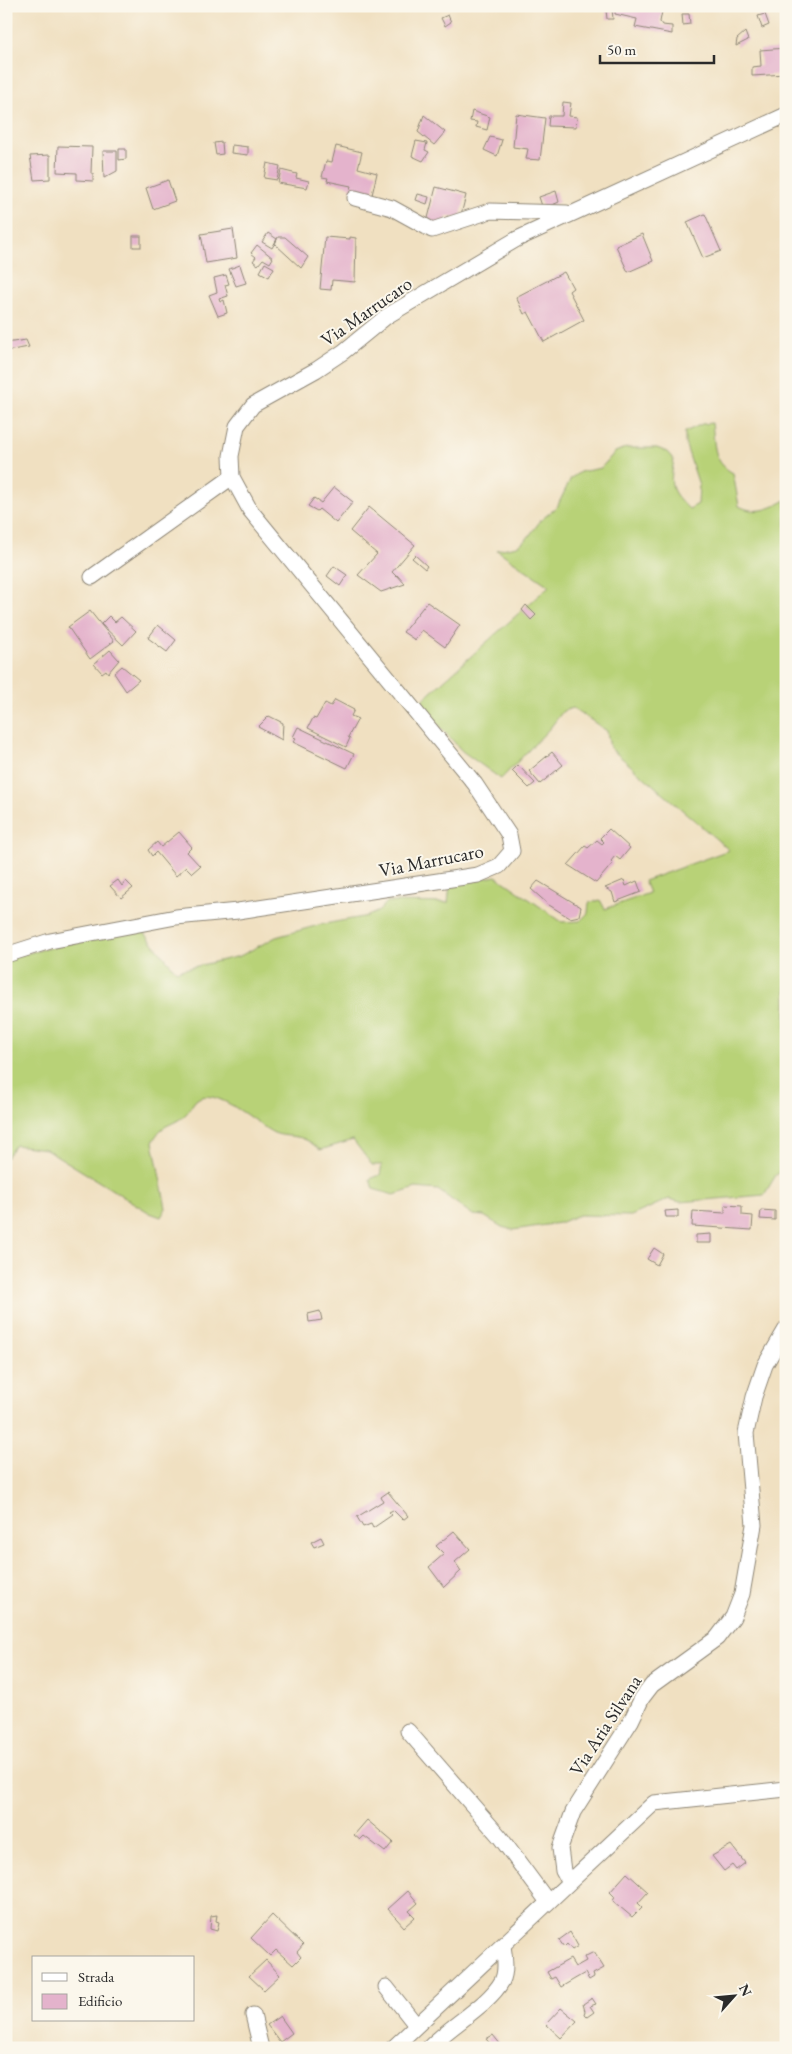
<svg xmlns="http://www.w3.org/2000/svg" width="792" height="2054" font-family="'EB Garamond',serif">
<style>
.grass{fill:#b8d277;stroke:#727e51}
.building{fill:#e4b3cc}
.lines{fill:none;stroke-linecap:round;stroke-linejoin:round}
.minor-casing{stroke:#8e8676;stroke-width:17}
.minor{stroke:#fff;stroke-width:15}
.labels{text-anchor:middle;stroke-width:4;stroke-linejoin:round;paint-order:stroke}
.street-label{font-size:19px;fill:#2b2b2b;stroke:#fbf7ec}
</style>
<rect width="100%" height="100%" fill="#fbf7ec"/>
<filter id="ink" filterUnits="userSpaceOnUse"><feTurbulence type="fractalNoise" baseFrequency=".02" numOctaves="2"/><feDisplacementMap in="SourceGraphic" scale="10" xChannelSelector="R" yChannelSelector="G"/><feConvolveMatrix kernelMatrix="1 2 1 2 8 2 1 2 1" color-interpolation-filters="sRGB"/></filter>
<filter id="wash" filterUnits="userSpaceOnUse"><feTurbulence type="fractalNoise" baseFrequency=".0096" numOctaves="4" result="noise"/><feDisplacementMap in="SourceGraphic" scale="20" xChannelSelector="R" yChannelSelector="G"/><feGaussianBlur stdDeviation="1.12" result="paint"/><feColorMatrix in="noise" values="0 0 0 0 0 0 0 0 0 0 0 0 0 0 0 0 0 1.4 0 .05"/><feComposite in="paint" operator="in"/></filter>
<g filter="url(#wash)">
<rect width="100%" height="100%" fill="#f0e0c1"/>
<path class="grass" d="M712 423C715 444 712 462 733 473L739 506C756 515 770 509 786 500V1168L776 1175 764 1195 680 1202 669 1199 631 1216 579 1215 559 1223 513 1230 502 1227 484 1216 473 1215 438 1190 416 1188 394 1195 373 1189 370 1179 380 1175 382 1165H372L353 1140 320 1150C315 1146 310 1141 304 1139 295 1135 284 1137 274 1133 257 1125 214 1084 196 1100 191 1105 189 1112 184 1116 171 1127 161 1123 153 1142L166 1208 161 1217 150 1213 46 1149 15 1145 6 1158V958L140 927 176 971 240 956 276 937 319 925 368 916 379 911 387 902 448 903 450 884 496 876 562 922 580 921 588 913 589 903 600 900 605 909 649 893 644 881 729 850 610 748 607 731 573 708 563 711 550 728 501 779 462 751 419 703 549 586 497 550 517 546 526 540 541 520 557 507 571 478 580 472 601 468 615 452 626 448H657L667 452 674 460C669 487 670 490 689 509L698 504 699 485 685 443V432L702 424Z"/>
<g id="blocks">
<g class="building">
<path d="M615 6H663L660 22 662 25 672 26V34L635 27 637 19 615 14Z"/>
<path d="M612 9 613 19H607L606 10Z"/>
<path d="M682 14H689L690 24 683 25Z"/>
<path d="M765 14 769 25 762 28 758 16Z"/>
<path d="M448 15 451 22 445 26 441 18Z"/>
<path d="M745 32 748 40 736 46 737 39Z"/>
<path d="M786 48V74L752 76V67L761 66 760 50Z"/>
<path d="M563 102 571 103 569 116 577 117 576 127 548 126 549 116H562Z"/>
<path d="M472 111 490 117 487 130 476 127 477 122 470 121Z"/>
<path d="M516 114 545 118 540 160 526 159 528 149 513 147Z"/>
<path d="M424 115 445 132 434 145 418 132Z"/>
<path d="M490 137 502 140 497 156 484 150Z"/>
<path d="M416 141 427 143 425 150 429 152 423 161 412 156Z"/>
<path d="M222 142 223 154 216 155 214 143Z"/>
<path d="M232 145 248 147V155L231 153Z"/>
<path d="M58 146 92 147 91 173H93V181L77 180V173L57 172Z"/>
<path d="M336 146 362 152 358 168 377 173 372 195 350 189 351 186 327 181 328 178 322 177 326 161 332 162Z"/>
<path d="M119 149H126V159L119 160Z"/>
<path d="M103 151H117V171L104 178Z"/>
<path d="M50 155V179L34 180 30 156Z"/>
<path d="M267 163 280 166 277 180 264 178Z"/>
<path d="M281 170 297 174 296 178 309 181 307 188 278 183Z"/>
<path d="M168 180 175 201 153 209 146 188Z"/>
<path d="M436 187 466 195 460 219 447 216 444 226 427 222Z"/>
<path d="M556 191 559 202 543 209 539 197Z"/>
<path d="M418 194 429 197 427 204 416 200Z"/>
<path d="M705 214 721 251 703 258 687 222Z"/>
<path d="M233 229 237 258 206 263 201 234Z"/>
<path d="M268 233 277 239 272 248 262 242Z"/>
<path d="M642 234 653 261 628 272 616 246Z"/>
<rect x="133" y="236" width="8" height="11"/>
<path d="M278 237H285L308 257 301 268 275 244Z"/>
<path d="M325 237 350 239V237L356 238 355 282 332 280 331 290 320 289Z"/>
<path d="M257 245 273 258 270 263 263 259 258 265 253 261 256 257 251 253Z"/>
<path d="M265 263 274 268 269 277 260 272Z"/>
<path d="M240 265 246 283 236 286 229 269Z"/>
<path d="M564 272 573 288 569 291 584 320 544 342 528 312 524 314 516 297Z"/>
<path d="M226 275 229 284 225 285 228 296 219 299 220 302 224 300 227 313 218 316 209 295 217 292 214 278Z"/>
<path d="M26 340 29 347 6 351V343Z"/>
<path d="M334 487 353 502 336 523 319 509 317 511 308 506 314 498 321 503Z"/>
<path d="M369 507 415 545 392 572 396 576 397 575 405 584 381 592 358 575 377 554 350 531Z"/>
<path d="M415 555 427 566 425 569 412 558Z"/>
<path d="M334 566 347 575 340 586 327 576Z"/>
<path d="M427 602 460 625 445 647 422 630 415 640 403 632Z"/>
<path d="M526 605 536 615 531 620 522 610Z"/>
<path d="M90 611 114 641 90 659 68 627Z"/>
<path d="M109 616 115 622 121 617 136 631 123 645 101 624Z"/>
<path d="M158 625 176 640 167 652 148 638Z"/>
<path d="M110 650 119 660 108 673 106 670 102 673 94 664Z"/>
<path d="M122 666 139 680 126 691 114 673Z"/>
<path d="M335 700 354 710 351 716 358 719 348 737 350 738 346 747 308 728 313 718 316 719 325 703 331 706Z"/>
<path d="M269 716 283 723 282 740 258 727Z"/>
<path d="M298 727 354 754 347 768 293 742 296 738 293 737Z"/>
<path d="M552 752 563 765 540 784 529 771Z"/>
<path d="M518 765 535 783 529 788 512 771Z"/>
<path d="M609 829 630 848 620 860 615 856 611 861 613 863 596 883 568 865 585 846 588 848 597 840 602 844 604 842 600 838Z"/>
<path d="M179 832 192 847 187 852 200 866 192 873 186 867 176 876 156 852 152 856 148 850 157 842 161 847Z"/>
<path d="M118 880 122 886 126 881 133 888 121 898 110 886Z"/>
<path d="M624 880 626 886 637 881 641 892 615 902 612 892 605 888Z"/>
<path d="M538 881 581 907 579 916 570 918 549 905 531 889Z"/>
<rect x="783" y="1196" width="3" height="37"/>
<path d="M725 1205 742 1206V1215L753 1216 752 1230 692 1226 693 1211 725 1213Z"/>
<path d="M678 1210V1217H666L665 1211Z"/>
<path d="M761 1210 775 1211V1220L760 1219Z"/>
<path d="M711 1234V1243H696V1235Z"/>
<path d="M654 1248 663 1254 657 1265 647 1259Z"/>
<path d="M320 1311 322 1320 309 1322 308 1314Z"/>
<path d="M388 1492 408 1516 403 1520 393 1510 389 1512 392 1515 373 1528 371 1524 363 1527 357 1517 383 1501 381 1497Z"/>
<path d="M454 1531 470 1549 455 1562 461 1571 444 1587 429 1567 444 1554 436 1546Z"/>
<path d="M321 1537 324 1543 314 1547 311 1542Z"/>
<path d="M367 1820 393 1842 385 1852 364 1836 360 1840 354 1835Z"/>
<path d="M731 1845 745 1863 736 1870 732 1865 724 1871 712 1856Z"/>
<path d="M627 1873 648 1892 638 1903 642 1907 632 1917 613 1901 615 1897 610 1892Z"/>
<path d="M408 1891 418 1903 409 1911 415 1917 404 1927 388 1909Z"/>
<path d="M217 1915 216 1921 219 1922 217 1931 210 1929 211 1916Z"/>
<path d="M272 1915 303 1945 297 1952 301 1957 293 1965 276 1950 270 1956 251 1938Z"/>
<path d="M570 1932 578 1946 572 1950 567 1944 564 1947 559 1940Z"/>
<path d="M594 1952 604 1968 593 1974 594 1977 589 1980 585 1973 561 1987 555 1977 551 1979 547 1972 570 1959 575 1967 586 1961 584 1957Z"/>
<path d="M266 1960 280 1975 264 1990 249 1976Z"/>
<path d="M592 1998 596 2004 590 2006 594 2012 587 2017 584 2014 585 2011 583 2004Z"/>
<path d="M561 2008 577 2021 561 2038 546 2024Z"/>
<path d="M280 2016 292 2033 280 2042 267 2025Z"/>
<path d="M493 2035 501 2045 497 2048H494L486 2039Z"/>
</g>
</g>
</g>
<g filter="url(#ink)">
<use href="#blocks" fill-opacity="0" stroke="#8e8676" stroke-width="1"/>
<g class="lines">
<defs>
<g id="minor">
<path d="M355 198 392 208 432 230 490 211 567 213"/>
<path d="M92 577 232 477"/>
<path d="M6 955 50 941 176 917 238 911 478 875 499 866 512 851 509 835 475 784 250 510 232 477 231 456 237 426 253 405 316 370 343 352 387 316 517 239 786 115"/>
<path d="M408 1731 500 1837 548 1902"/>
<path d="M569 1882 563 1871 560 1848 573 1812 631 1721 642 1698 652 1685 717 1638 733 1617 742 1594 754 1525 746 1433 754 1397 765 1365 786 1329"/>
<path d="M386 1987 416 2025"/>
<path d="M253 2015 261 2048"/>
<path d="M393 2048 654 1803 786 1789"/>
<path d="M429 2048C448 2027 489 2005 502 1981 507 1971 505 1957 503 1946"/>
</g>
</defs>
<use href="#minor" class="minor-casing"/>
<use href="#minor" class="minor"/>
</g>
</g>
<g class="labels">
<g class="street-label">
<text transform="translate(366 311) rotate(-35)" y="7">Via Marrucaro</text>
<text transform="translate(431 860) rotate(-11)" y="7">Via Marrucaro</text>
<text transform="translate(605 1725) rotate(-57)" y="7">Via Aria Silvana</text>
</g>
</g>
<rect width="792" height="2054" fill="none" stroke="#fbf7ec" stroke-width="25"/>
<rect x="32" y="1956" width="162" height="65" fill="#fbf7ec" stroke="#a8a59f"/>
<rect x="42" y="1973" width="25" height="8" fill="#ffffff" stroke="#a8a59f"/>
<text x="78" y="1982" font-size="15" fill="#2b2b2b">Strada</text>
<rect x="42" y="1994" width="25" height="15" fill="#e4b3cc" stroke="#a8a59f"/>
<text x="78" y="2006" font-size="15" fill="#2b2b2b">Edificio</text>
<g transform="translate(734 1996) rotate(63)" stroke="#fbf7ec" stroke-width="4" paint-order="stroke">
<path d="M0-4L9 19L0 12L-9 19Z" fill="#2b2b2b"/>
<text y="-8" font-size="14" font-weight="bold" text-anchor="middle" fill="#2b2b2b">N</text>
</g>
<path d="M600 55v8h114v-8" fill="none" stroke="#2b2b2b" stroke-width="2.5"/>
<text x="607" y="55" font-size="15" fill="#2b2b2b" stroke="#fbf7ec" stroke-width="4" paint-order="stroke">50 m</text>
</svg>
